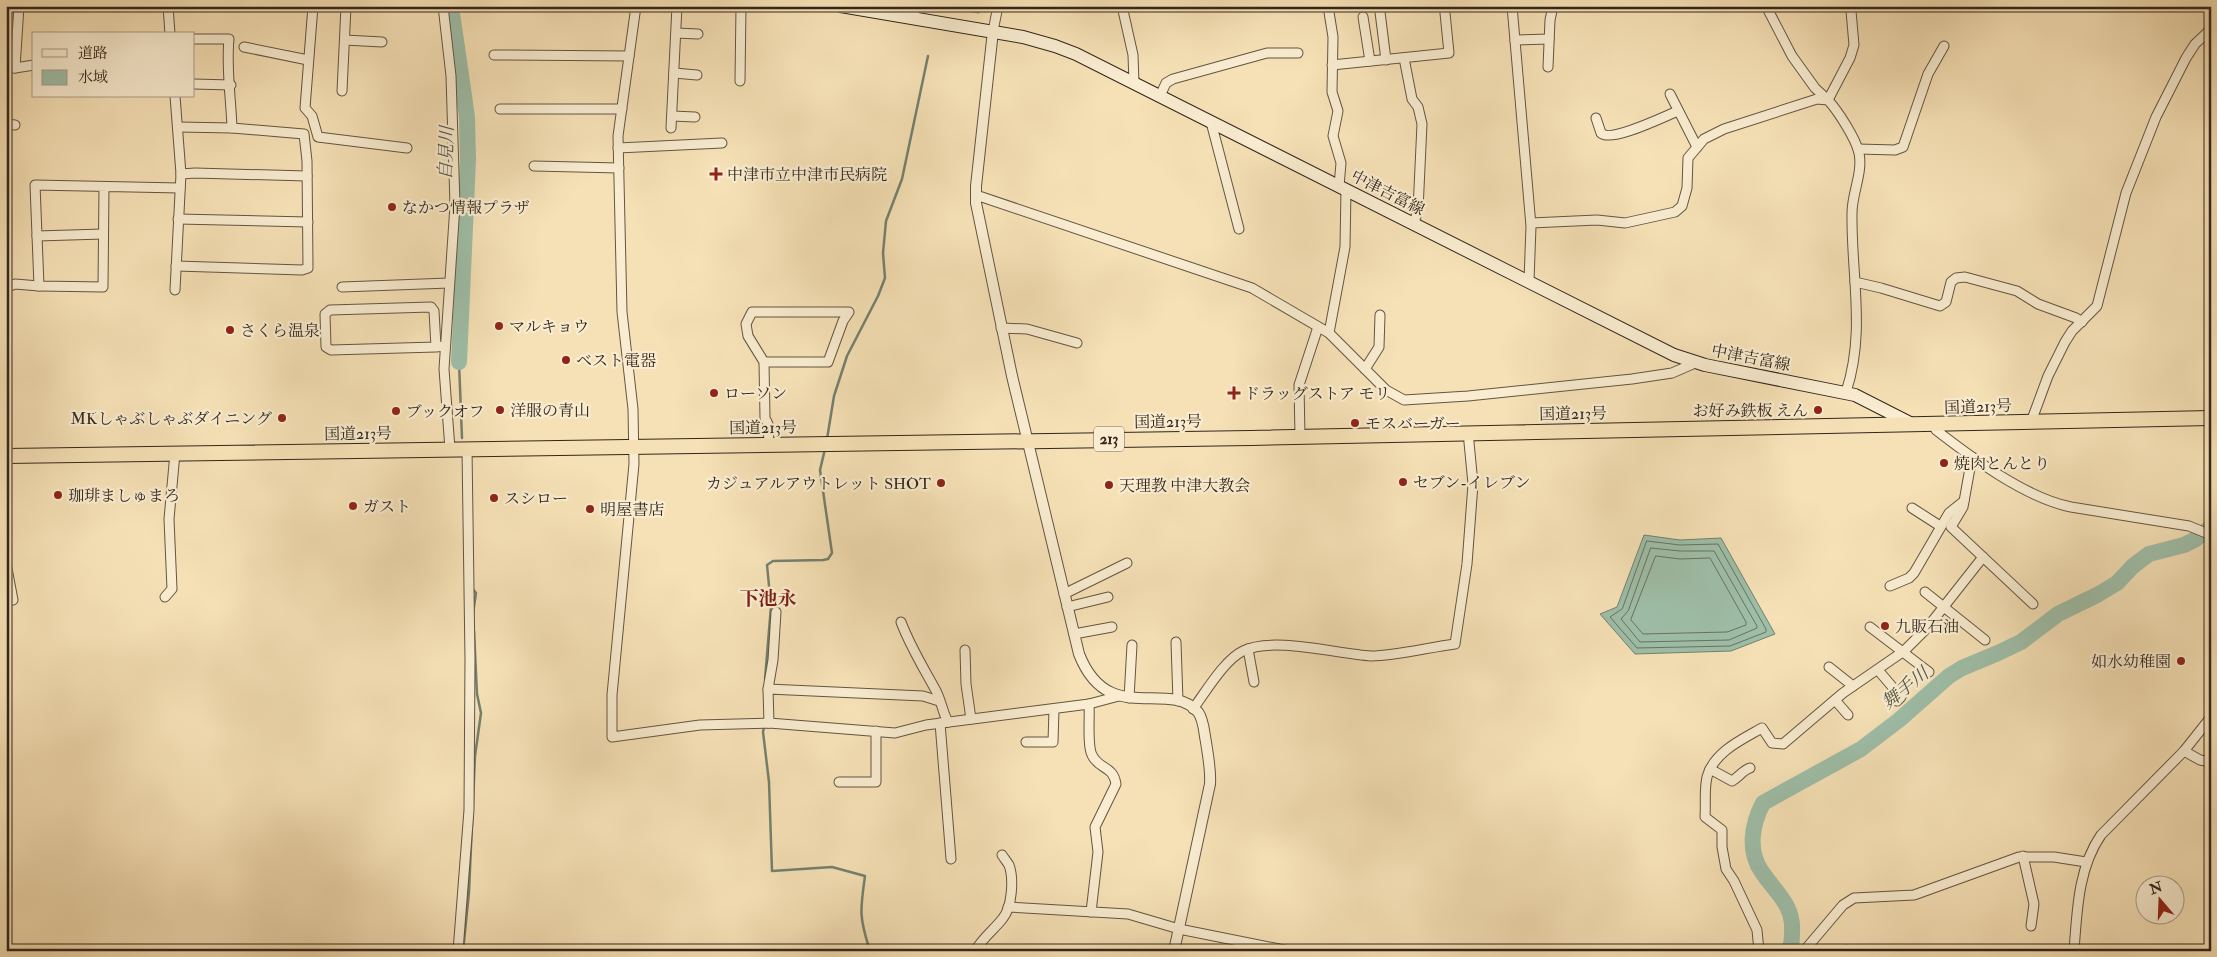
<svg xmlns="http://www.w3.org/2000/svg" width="2217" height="957" font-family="'IM FELL Double Pica','Noto Serif JP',serif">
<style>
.green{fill:#bec28c;stroke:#787454}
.water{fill:#9ebea8;stroke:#738170}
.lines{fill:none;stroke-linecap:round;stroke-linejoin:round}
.shore{stroke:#687262;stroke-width:1}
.stream{stroke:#738170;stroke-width:2.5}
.river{stroke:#9ebea8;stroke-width:16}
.minor-casing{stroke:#635542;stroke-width:11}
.tertiary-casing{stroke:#635542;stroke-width:12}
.secondary-casing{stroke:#32261c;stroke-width:14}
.trunk-casing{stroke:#32261c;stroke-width:16}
.minor{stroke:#f9ecd0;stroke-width:9}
.tertiary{stroke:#f9ecd0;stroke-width:10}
.secondary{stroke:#f9ecd0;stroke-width:12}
.trunk{stroke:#f6e1b6;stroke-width:14}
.poi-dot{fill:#8f2418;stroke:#f9ecd0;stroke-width:2}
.labels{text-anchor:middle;stroke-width:4.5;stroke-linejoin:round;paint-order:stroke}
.shield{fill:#f9ecd0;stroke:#6e6152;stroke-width:1}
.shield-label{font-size:15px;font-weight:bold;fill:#32261c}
.poi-label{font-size:16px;fill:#32261c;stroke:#f9ecd0;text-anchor:start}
.street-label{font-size:16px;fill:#32261c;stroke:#f9ecd0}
.water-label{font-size:18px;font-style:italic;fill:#525446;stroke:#f9ecd0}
.quarter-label{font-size:19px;font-weight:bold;fill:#7a1f14;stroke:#f9ecd0}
</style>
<rect width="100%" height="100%" fill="#f6e1b6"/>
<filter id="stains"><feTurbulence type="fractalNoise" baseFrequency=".004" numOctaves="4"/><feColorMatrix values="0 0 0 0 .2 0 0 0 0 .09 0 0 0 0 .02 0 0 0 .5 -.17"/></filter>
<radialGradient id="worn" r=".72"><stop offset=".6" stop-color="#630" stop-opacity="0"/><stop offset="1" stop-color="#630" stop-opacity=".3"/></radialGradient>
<path class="green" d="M938 6H982L979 13Z"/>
<path class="water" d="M1644 535 1680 540 1721 538 1775 634 1731 651 1635 654 1600 614 1617 607Z"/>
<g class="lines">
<g class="shore">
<path d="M1647 541 1680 545 1718 544 1766 629V632L1730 646 1637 648 1610 617 1622 609Z"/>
<path d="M1651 548 1680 551H1714L1757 626V628L1729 640 1640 642 1621 619 1628 611Z"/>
<path d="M1656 556 1680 559 1710 558 1746 622V625L1727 632 1643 634 1631 620Z"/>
</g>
<g class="stream">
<path d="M459 362 462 438"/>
<path d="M827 439 834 396 847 356 878 296 885 278 883 253 886 221 902 179 928 56"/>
<path d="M472 588 476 593 473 613"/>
<path d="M765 679 771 606 767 565 773 561 823 560 828 559 832 553 820 470 825 449"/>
<path d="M764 727 763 732 769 782 772 871 832 867 865 876C860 911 859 917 870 951"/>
<path d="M463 951 469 892 475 756 481 713 477 694 474 631"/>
</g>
<g class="river">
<path d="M451 6 467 117 468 160 459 362"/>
<path d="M1788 951C1792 946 1792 939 1792 932 1794 905 1776 893 1762 872 1747 851 1752 824 1763 803L1861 749 1899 720 1949 676 1962 668 1998 653 2021 642 2058 614 2097 595 2117 583 2133 566 2149 554 2184 545 2196 539 2211 527"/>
</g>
<defs>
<g id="minor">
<path d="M168 6 170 34"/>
<path d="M313 6 305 108 312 116 318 137 407 148"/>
<path d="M443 6 451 76 455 205 444 369 450 449"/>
<path d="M636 6 618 136 622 312 633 409 634 464 612 695V737L700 725 769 723 895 733 926 725 1089 704 1119 696"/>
<path d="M914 6 915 18"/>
<path d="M1122 6 1133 55 1134 83"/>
<path d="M1328 6 1333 37 1332 92 1338 111 1333 136 1341 163 1339 186"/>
<path d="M1512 6 1531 226 1529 281"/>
<path d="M1766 6 1792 56 1815 88 1828 100 1850 58 1854 45 1851 11 1853 6"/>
<path d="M1380 12 1386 60"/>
<path d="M1363 17 1370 61"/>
<path d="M993 31 998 6"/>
<path d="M676 33 698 34"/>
<path d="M194 39H229C226 68 231 98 232 128"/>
<path d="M345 40 382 42"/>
<path d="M1515 40 1549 39"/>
<path d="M244 47 308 60"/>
<path d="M494 55 629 56"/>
<path d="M1404 58 1412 99 1418 107 1422 124 1418 210 1414 223"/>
<path d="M1332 65 1449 53 1445 13"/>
<path d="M6 67 15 68 19 6"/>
<path d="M1548 67 1550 20 1553 6"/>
<path d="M15 68 34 65"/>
<path d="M674 73 697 75"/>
<path d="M740 81 741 6"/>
<path d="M194 84 231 85"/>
<path d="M342 91 346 6"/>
<path d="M1670 94 1697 147"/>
<path d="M1160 96 1166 83 1173 79 1267 53H1298"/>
<path d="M500 109H622"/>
<path d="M672 116 695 117"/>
<path d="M1596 118 1601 133C1611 143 1665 116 1678 111"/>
<path d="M1211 122 1239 229"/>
<path d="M6 124 15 125"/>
<path d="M671 128 677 6"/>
<path d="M618 148 722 143"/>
<path d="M1858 149 1895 150 1903 147 1928 74 1944 46"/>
<path d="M534 166 619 168"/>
<path d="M181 174 195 173 307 176"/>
<path d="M104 187 103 287 39 286 35 185 180 188"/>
<path d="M976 195 1252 288 1329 333 1386 390 1404 400 1468 396 1632 379 1672 373 1695 363"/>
<path d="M178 219 308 222"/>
<path d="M1531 223 1597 220 1625 223 1675 212 1682 206 1687 188 1688 158 1704 139 1724 129 1817 99 1828 100C1838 111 1856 139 1859 153 1863 173 1852 193 1852 213 1851 275 1866 332 1846 392"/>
<path d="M37 236 103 234"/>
<path d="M176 266 302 270 308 268 307 161 304 134 232 128 179 127"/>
<path d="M1855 282 1881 288 1940 306 1946 302 1951 282 1956 278 1965 277 2017 291 2038 304 2076 318 2082 322"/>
<path d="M342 287 449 283"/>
<path d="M6 288 15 284 39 286"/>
<path d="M175 290 181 174 175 96"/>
<path d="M1001 328 1027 329 1077 343"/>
<path d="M1329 333 1345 247 1346 189"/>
<path d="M436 347 434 311 431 307 330 310 325 314 326 347 331 350 436 347 445 346"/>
<path d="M764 362H828L843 321 849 312H752L746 324 748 336 764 362 765 418 768 424 769 444"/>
<path d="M1365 369 1379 347 1380 315"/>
<path d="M2031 422 2048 376 2065 342 2072 331 2097 306 2126 193 2156 117 2186 58 2195 44 2211 29"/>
<path d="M1933 425 1936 430C1972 458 2026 498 2071 507L2189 526 2211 535"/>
<path d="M1300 437 1299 385 1318 327"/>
<path d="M1972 457 1963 507 1951 527 2033 604"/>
<path d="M1912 508 1940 526"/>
<path d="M6 563 13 600"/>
<path d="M1890 586 1909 578 1914 573 1949 513 1964 501"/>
<path d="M1925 592 1985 640"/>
<path d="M1064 594 1127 563"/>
<path d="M165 597 172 589 169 519 175 453"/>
<path d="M1067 607 1108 597"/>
<path d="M901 622C910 646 923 667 935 689 941 699 942 711 948 722"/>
<path d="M1870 627 1929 672"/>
<path d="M1074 634 1112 627"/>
<path d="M1176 642 1178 701"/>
<path d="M1248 649 1254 682"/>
<path d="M965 650 966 684 971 719"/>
<path d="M1829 667 1853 686"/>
<path d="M1878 670 1901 697 1897 701"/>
<path d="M768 689 773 660 776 612"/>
<path d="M1129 698 1132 645"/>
<path d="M1835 700 1848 715"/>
<path d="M1089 704C1090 717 1087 745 1092 755 1099 770 1113 765 1116 784L1095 827 1098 852 1091 912"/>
<path d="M1193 709C1205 693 1225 659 1243 651 1273 636 1337 654 1371 656 1394 656 1431 647 1455 644L1467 564 1473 484 1468 432"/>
<path d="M769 723 768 689 923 696 939 701"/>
<path d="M940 723 951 859"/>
<path d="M1026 742H1053L1054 709"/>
<path d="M2184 751 2200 760 2211 762"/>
<path d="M1710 769 1732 781C1739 777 1743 770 1750 768"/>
<path d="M839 782H876V731"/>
<path d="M2023 856 2034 904 2031 926"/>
<path d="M1008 907 1128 914 1179 929 1289 951"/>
<path d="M458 951 469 810 470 659 467 449"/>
<path d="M975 951C984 936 994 930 1003 918 1012 907 1014 879 1009 865 1007 862 1004 858 1002 855"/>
<path d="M1759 951 1757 930 1734 881 1726 869 1722 847V830L1705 817C1706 804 1704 790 1707 777 1714 752 1741 740 1762 728L1772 743 1783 744 1843 693 1904 651 1927 628 1983 557"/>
<path d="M1804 951 1843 905 1854 898 1914 895 2019 857H2054L2086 862"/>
<path d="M1845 951 1846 950"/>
<path d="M2074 951C2077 912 2078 868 2101 835L2184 751 2211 717"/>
</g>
<path id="tertiary" d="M993 31 976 186V203L1012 376 1079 654C1108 728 1167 678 1198 712 1204 720 1204 733 1206 742 1208 756 1211 770 1210 784L1174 951"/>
<path id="secondary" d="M841 6 1023 37 1055 46 1076 54 1674 355 1705 365 1855 395 1914 425"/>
<path id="trunk" d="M6 456 1251 438 2211 418"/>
</defs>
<use href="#minor" class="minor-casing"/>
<use href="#tertiary" class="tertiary-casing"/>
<use href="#secondary" class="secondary-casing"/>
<use href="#trunk" class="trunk-casing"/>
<use href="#minor" class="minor"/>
<use href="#tertiary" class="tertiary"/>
<use href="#secondary" class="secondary"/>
<use href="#trunk" class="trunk"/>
</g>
<g class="poi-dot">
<path d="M713.5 166.5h5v5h5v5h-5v5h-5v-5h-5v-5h5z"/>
<circle cx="392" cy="207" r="5"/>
<circle cx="499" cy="326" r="5"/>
<circle cx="230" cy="330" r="5"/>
<circle cx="566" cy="360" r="5"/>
<circle cx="714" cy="393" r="5"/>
<path d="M1231.5 385.5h5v5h5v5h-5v5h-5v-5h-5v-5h5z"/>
<circle cx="500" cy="410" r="5"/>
<circle cx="1818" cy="410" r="5"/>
<circle cx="396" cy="411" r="5"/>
<circle cx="282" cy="418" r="5"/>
<circle cx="1355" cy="423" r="5"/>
<circle cx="1944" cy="463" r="5"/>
<circle cx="1403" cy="482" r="5"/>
<circle cx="941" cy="483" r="5"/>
<circle cx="1109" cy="485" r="5"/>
<circle cx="58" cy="495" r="5"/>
<circle cx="494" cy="498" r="5"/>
<circle cx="353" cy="506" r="5"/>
<circle cx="590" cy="509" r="5"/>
<circle cx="1885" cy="626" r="5"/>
<circle cx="2181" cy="661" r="5"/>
</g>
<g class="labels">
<rect class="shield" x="1094" y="426.5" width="30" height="25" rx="4"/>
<g class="shield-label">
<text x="1109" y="444">213</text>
</g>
<g class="poi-label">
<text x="727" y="180">中津市立中津市民病院</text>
<text x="402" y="213">なかつ情報プラザ</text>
<text x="509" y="332">マルキョウ</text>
<text x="240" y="336">さくら温泉</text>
<text x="576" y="366">ベスト電器</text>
<text x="724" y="399">ローソン</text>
<text x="1244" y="399">ドラッグストア モリ</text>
<text x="510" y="416">洋服の青山</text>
<text x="1808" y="416" text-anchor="end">お好み鉄板 えん</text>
<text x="406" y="417">ブックオフ</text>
<text x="272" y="424" text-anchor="end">MKしゃぶしゃぶダイニング</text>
<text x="1365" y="429">モスバーガー</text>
<text x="1954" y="469">焼肉とんとり</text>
<text x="1413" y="488">セブン-イレブン</text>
<text x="931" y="489" text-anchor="end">カジュアルアウトレット SHOT</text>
<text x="1119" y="491">天理教 中津大教会</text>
<text x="68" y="501">珈琲ましゅまろ</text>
<text x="504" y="504">スシロー</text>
<text x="363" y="512">ガスト</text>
<text x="600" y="515">明屋書店</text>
<text x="1895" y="632">九販石油</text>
<text x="2171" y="667" text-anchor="end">如水幼稚園</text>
</g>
<g class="street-label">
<text transform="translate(1388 192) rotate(27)" y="6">中津吉富線</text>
<text transform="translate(1751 357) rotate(11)" y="6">中津吉富線</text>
<text transform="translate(1978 406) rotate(-2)" y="6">国道213号</text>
<text transform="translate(1573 413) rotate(-1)" y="6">国道213号</text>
<text transform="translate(1168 421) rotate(-1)" y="6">国道213号</text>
<text transform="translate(763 427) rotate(-1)" y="6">国道213号</text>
<text transform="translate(358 433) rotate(-1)" y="6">国道213号</text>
</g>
<g class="water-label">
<text transform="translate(446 153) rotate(-88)" y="6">自見川</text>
<text transform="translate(1905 688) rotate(-39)" y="6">舞手川</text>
</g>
<g class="quarter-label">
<text x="768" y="605">下池永</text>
</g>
</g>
<rect width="2217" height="957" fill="none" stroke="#f6e1b6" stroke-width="25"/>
<rect x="8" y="8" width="2202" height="942" fill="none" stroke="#32261c" stroke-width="2.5"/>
<rect x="12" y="12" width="2192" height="932" fill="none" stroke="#32261c"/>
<rect x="32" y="32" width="162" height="65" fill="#f9ecd0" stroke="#a99d88"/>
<rect x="42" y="49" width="25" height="8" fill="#f9ecd0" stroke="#a99d88"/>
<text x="78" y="58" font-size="15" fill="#32261c">道路</text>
<rect x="42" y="70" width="25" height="15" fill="#9ebea8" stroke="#a99d88"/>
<text x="78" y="82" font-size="15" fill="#32261c">水域</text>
<g transform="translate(2160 900) rotate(341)"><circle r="24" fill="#f9ecd0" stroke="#a99d88"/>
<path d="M0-4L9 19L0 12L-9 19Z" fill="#8f2418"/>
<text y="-8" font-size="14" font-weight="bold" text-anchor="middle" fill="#32261c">N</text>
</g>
<rect width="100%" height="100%" filter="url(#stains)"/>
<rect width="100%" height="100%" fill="url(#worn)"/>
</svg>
